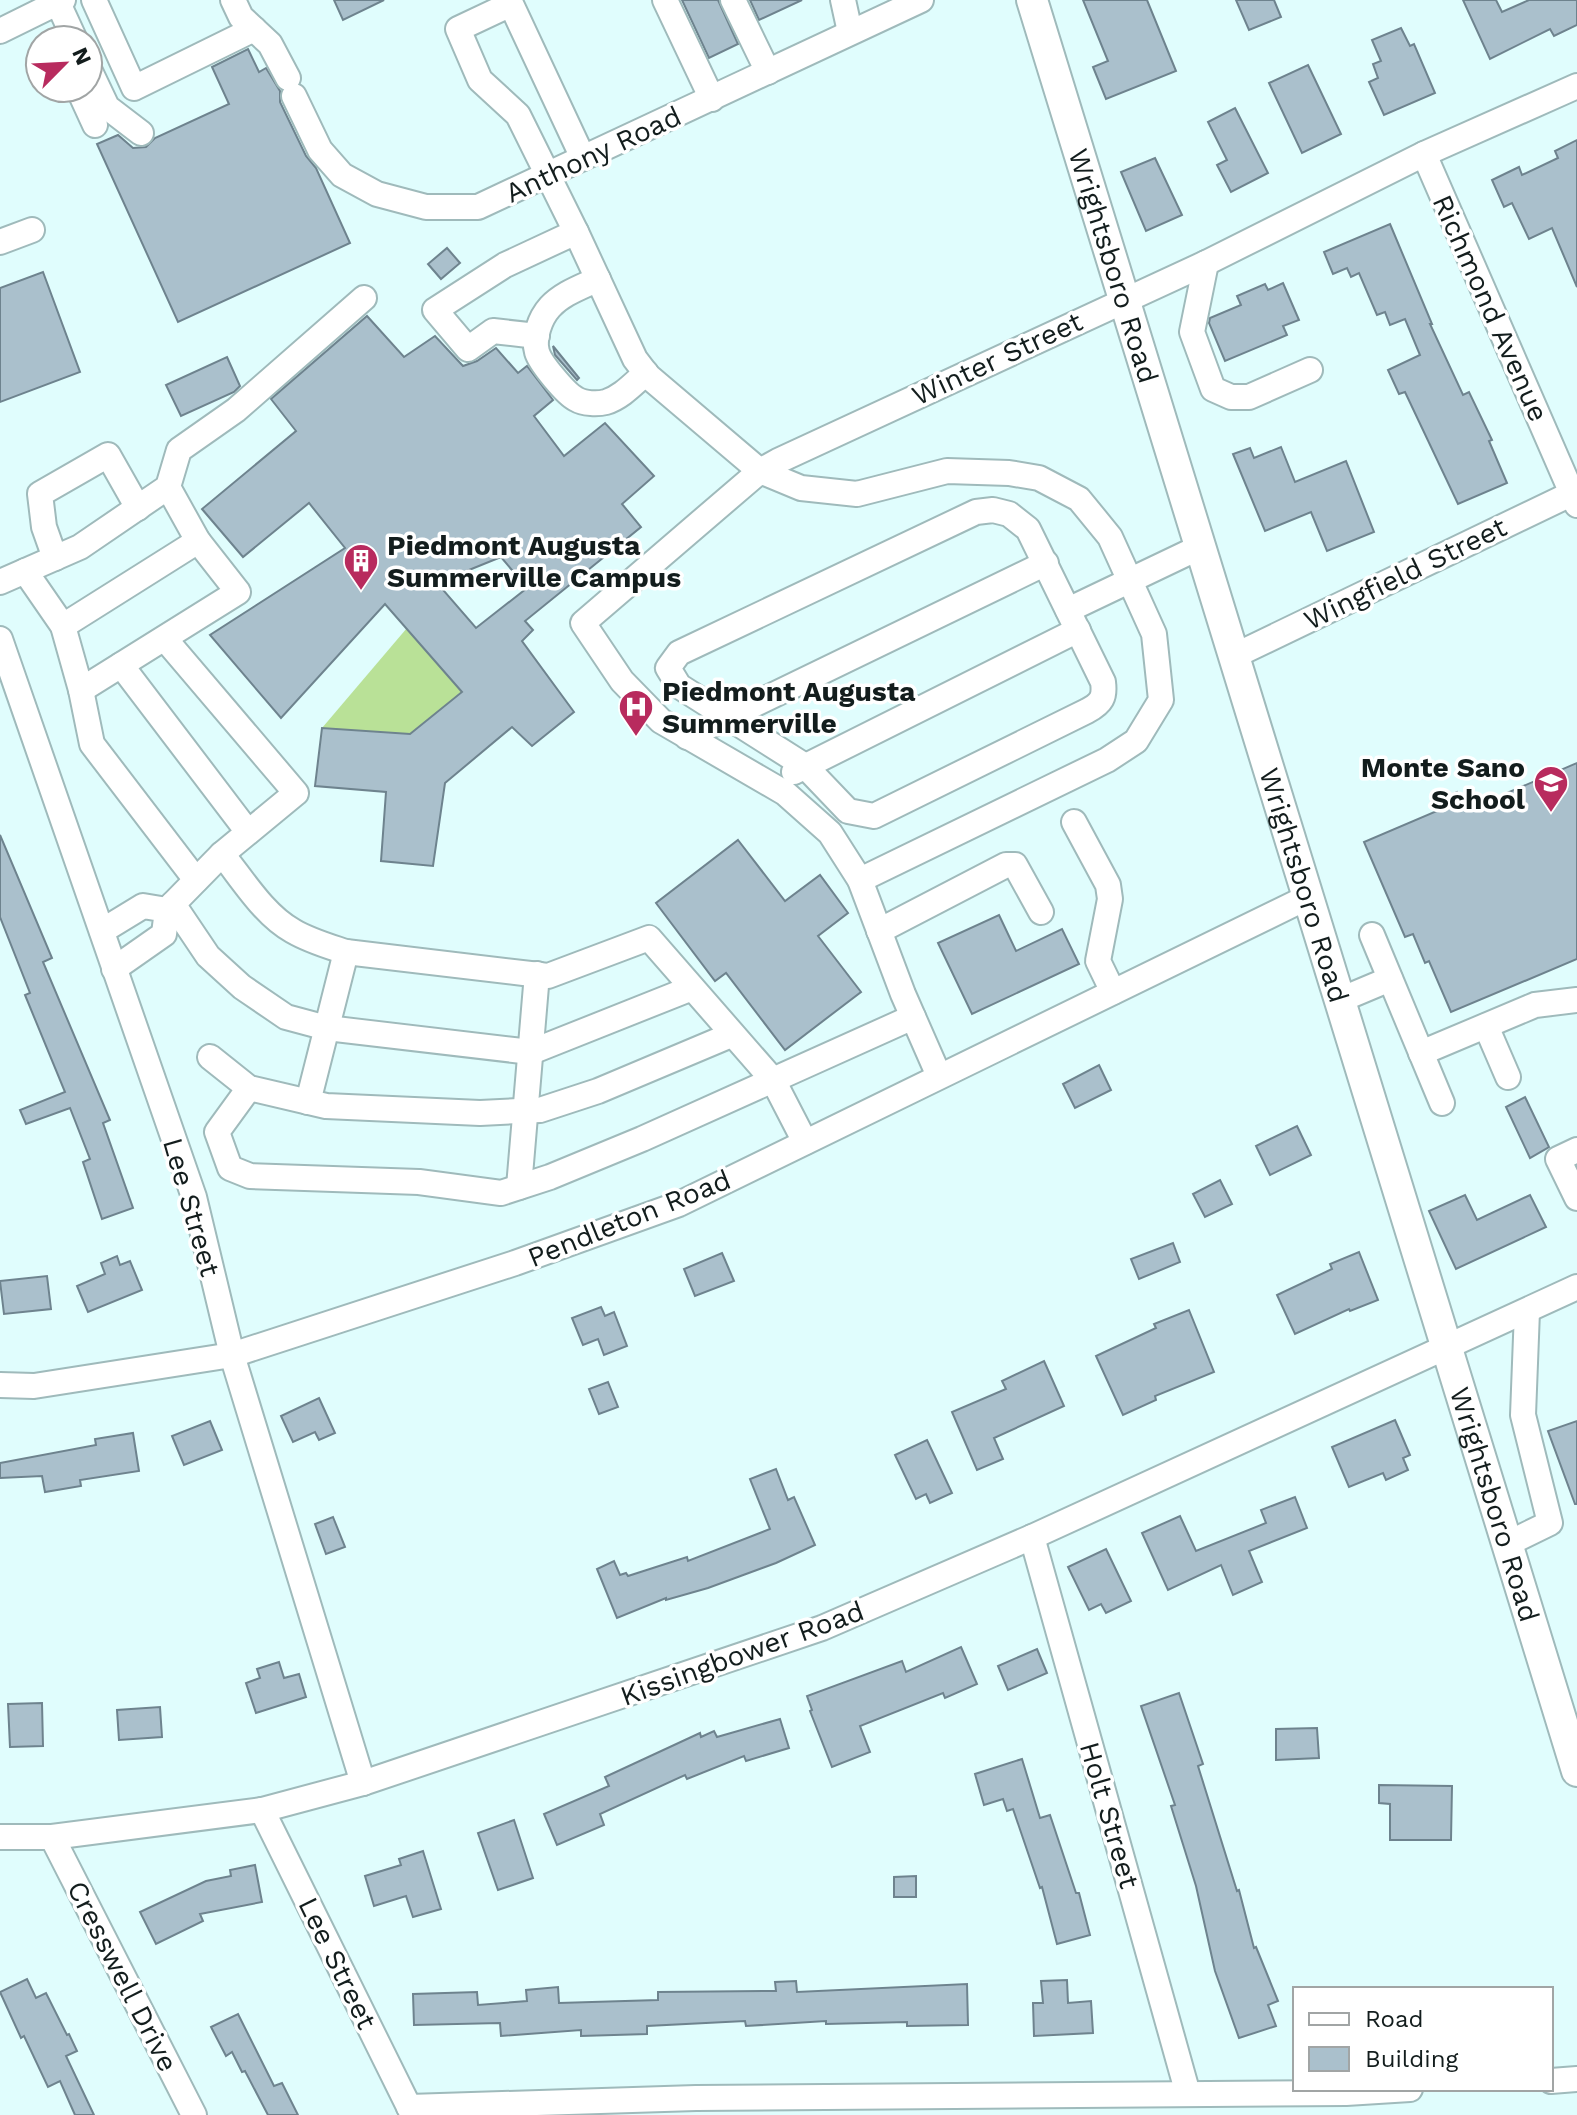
<svg xmlns="http://www.w3.org/2000/svg" width="1577" height="2115" font-family="'Work Sans',sans-serif">
<style>
.green{fill:#b9e197}
.building{fill:#aac0cc;stroke:#6e838e;stroke-width:2;fill-rule:evenodd}
.lines{fill:none;stroke-linecap:round;stroke-linejoin:round}
.minor-casing{stroke:#9fbabb;stroke-width:28}
.major-casing{stroke:#9fbabb;stroke-width:34}
.minor{stroke:#fff;stroke-width:24}
.major{stroke:#fff;stroke-width:30}
.labels{text-anchor:middle;stroke-width:7;stroke-linejoin:round;paint-order:stroke}
.street-label{font-size:28px;fill:#131d1d;stroke:#fff}
.poi-label{font-size:28px;font-weight:bold;fill:#131d1d;stroke:#fff;text-anchor:start}
</style>
<rect width="100%" height="100%" fill="#e0fdfd"/>
<path class="green" d="M407 628 462 692 410 734 322 728Z"/>
<g class="building">
<path d="M334 0H384L343 20Z"/>
<path d="M682 0H718L738 44 709 58Z"/>
<path d="M750 0H802L759 20Z"/>
<path d="M1083 0H1147L1176 71 1106 99 1093 67 1108 61Z"/>
<path d="M1236 0H1274L1281 17 1249 30Z"/>
<path d="M1463 0H1496L1502 12 1529 0H1577V25L1554 36 1550 29 1490 59Z"/>
<path d="M1401 28 1410 46 1414 44 1435 93 1384 115 1369 82 1378 78 1373 64 1381 61 1372 40Z"/>
<path d="M248 49 259 72 266 68 280 91V102L306 156 316 168 350 243 178 322 97 144 118 135 133 148 146 147 155 138 229 104 212 67Z"/>
<path d="M1308 65 1341 134 1302 153 1269 83Z"/>
<path d="M1235 108 1268 173 1231 192 1217 165 1227 160 1208 122Z"/>
<path d="M1577 140V287L1552 228 1529 239 1512 203 1504 207 1492 180 1519 167 1522 175 1558 158 1555 151Z"/>
<path d="M1155 158 1182 215 1146 231 1121 172Z"/>
<path d="M1390 224 1432 324H1430L1463 395 1469 392 1492 440 1489 441 1507 483 1458 504 1405 392 1399 394 1388 370 1420 355 1405 319 1390 325 1385 312 1377 315 1359 273 1351 277 1347 268 1333 274 1324 252Z"/>
<path d="M447 248 460 263 441 279 428 264Z"/>
<path d="M43 272 80 372 0 402V288Z"/>
<path d="M1283 283 1299 320 1283 326 1287 335 1225 361 1209 323 1210 318 1241 305 1237 296 1265 284 1268 290Z"/>
<path d="M367 316 404 357 435 336 463 366 477 361 496 348 518 373 527 366 553 400 534 416 564 456 605 423 654 476 622 504 641 527 525 621 533 630 522 641 574 712 532 746 512 727 445 783 433 866 381 861 386 792 315 786 322 728 410 734 462 692 385 604 281 718 210 635 345 548 309 503 243 557 202 509 296 431 271 399ZM501 557 527 588 476 628 437 583Z"/>
<path d="M553 346 579 378 577 380 555 355Z"/>
<path d="M227 357 240 386 234 392 181 416 166 385Z"/>
<path d="M1281 447 1295 482 1346 461 1374 532 1327 551 1311 512 1265 531 1233 454 1250 448 1254 458Z"/>
<path d="M1577 763V959L1451 1012 1429 961 1425 963 1413 934 1405 937 1364 842 1437 811 1434 802 1457 792 1465 811Z"/>
<path d="M0 835 52 958 43 962 110 1120 103 1123 133 1208 102 1219 83 1162 90 1159 70 1108 26 1124 20 1110 65 1092 25 995 30 993 0 917Z"/>
<path d="M738 840 785 901 820 875 848 913 818 936 861 992 785 1050 726 973 715 981 656 903Z"/>
<path d="M999 915 1016 951 1062 929 1079 964 972 1014 938 943Z"/>
<path d="M1099 1065 1111 1090 1075 1108 1063 1084Z"/>
<path d="M1525 1097 1549 1147 1530 1158 1506 1107Z"/>
<path d="M1297 1126 1311 1155 1270 1175 1256 1146Z"/>
<path d="M1220 1180 1232 1204 1205 1217 1193 1194Z"/>
<path d="M1465 1195 1477 1220 1530 1195 1546 1227 1456 1269 1429 1211Z"/>
<path d="M1173 1243 1180 1262 1139 1279 1131 1259Z"/>
<path d="M1359 1252 1378 1300 1350 1311 1349 1309 1295 1334 1277 1295 1332 1269 1330 1264Z"/>
<path d="M722 1253 734 1281 695 1296 684 1269Z"/>
<path d="M117 1256 120 1265 130 1261 142 1290 88 1312 77 1286 105 1274 101 1263Z"/>
<path d="M47 1276 51 1309 4 1314 0 1281Z"/>
<path d="M601 1307 605 1316 614 1312 627 1346 604 1355 598 1339 583 1345 572 1318Z"/>
<path d="M1189 1310 1214 1372 1155 1396 1156 1400 1123 1415 1096 1356 1156 1328 1154 1324Z"/>
<path d="M1044 1361 1064 1406 994 1438 1003 1459 977 1470 952 1412 1006 1389 1002 1381Z"/>
<path d="M608 1382 618 1407 599 1414 589 1389Z"/>
<path d="M319 1398 335 1433 319 1440 315 1432 293 1442 281 1416Z"/>
<path d="M1395 1420 1410 1455 1403 1458 1408 1470 1386 1480 1383 1473 1349 1487 1332 1447Z"/>
<path d="M210 1421 222 1450 184 1465 172 1436Z"/>
<path d="M1577 1421V1504H1575L1548 1431Z"/>
<path d="M133 1433 139 1471 80 1480 81 1486 45 1492 42 1476 0 1478V1463L96 1445 95 1439Z"/>
<path d="M927 1440 952 1493 930 1503 926 1494 916 1499 895 1455Z"/>
<path d="M776 1469 788 1500 794 1497 815 1545 776 1563 708 1588 666 1600V1598L617 1618 597 1569 614 1561 620 1575 626 1573 628 1576 687 1557 688 1561 770 1529 750 1479Z"/>
<path d="M1295 1497 1307 1528 1249 1551 1262 1582 1233 1595 1221 1565 1168 1590 1142 1533 1180 1516 1196 1551 1266 1523 1261 1510Z"/>
<path d="M333 1517 345 1547 326 1554 315 1524Z"/>
<path d="M1106 1549 1131 1601 1106 1613 1101 1604 1089 1610 1068 1567Z"/>
<path d="M961 1647 977 1684 945 1698 943 1693 860 1726 870 1752 832 1767 810 1711 812 1710 807 1696 902 1661 906 1672Z"/>
<path d="M1037 1649 1047 1673 1008 1690 998 1666Z"/>
<path d="M279 1662 284 1678 299 1674 306 1697 256 1713 246 1683 260 1678 257 1669Z"/>
<path d="M1179 1693 1203 1764 1198 1766 1237 1891 1239 1890 1254 1948 1256 1947 1278 2001 1268 2005 1276 2026 1239 2038 1215 1971 1196 1886 1171 1806 1175 1805 1141 1706Z"/>
<path d="M42 1703 43 1746 10 1747 8 1704Z"/>
<path d="M160 1707 162 1737 119 1740 117 1710Z"/>
<path d="M780 1719 789 1748 746 1761 744 1756 687 1779 685 1775 600 1814 604 1825 557 1845 544 1814 609 1786 605 1777 700 1733 701 1737 714 1731 717 1737Z"/>
<path d="M1317 1728 1319 1758 1276 1760V1729Z"/>
<path d="M1022 1759 1040 1818 1050 1815 1076 1893H1079L1090 1935 1057 1944 1042 1887 1040 1888 1013 1809 1007 1811 1003 1799 984 1805 975 1774Z"/>
<path d="M1379 1785 1452 1786 1451 1840H1390V1804L1379 1803Z"/>
<path d="M514 1820 533 1878 498 1890 478 1833Z"/>
<path d="M423 1851 441 1909 413 1917 406 1896 374 1906 365 1876 401 1865 399 1859Z"/>
<path d="M255 1865 262 1902 200 1914 203 1921 156 1944 140 1912 206 1881 231 1876 230 1870Z"/>
<path d="M916 1876V1897H894V1877Z"/>
<path d="M27 1979 36 1998 46 1993 67 2035 69 2034 77 2051 66 2056 94 2115H75L60 2081 48 2087 24 2036 21 2038 0 1992Z"/>
<path d="M1067 1980 1068 2003 1091 2001 1093 2033 1034 2036 1033 2003H1043L1041 1981Z"/>
<path d="M796 1981 797 1992 967 1984 968 2025 907 2026V2022L826 2024V2021L746 2026 745 2021 647 2026V2034L581 2036V2030L501 2036 500 2023 414 2025 413 1994 477 1992 478 2005 527 2001 526 1990 558 1987 559 2003 658 2000V1992L776 1991 775 1982Z"/>
<path d="M238 2014 274 2086 282 2083 298 2115H268L245 2071 242 2072 232 2052 226 2056 211 2027Z"/>
</g>
<g class="lines">
<defs>
<g id="minor">
<path d="M94 0 134 88 254 29"/>
<path d="M233 0 241 17 270 44 288 78"/>
<path d="M665 0 712 99"/>
<path d="M733 0 768 72"/>
<path d="M843 0 850 32"/>
<path d="M58 3 75 40"/>
<path d="M0 31 63 0"/>
<path d="M88 67 107 107 141 133"/>
<path d="M78 88 95 125"/>
<path d="M294 96 320 150 342 175 377 194 426 207H478L921 0"/>
<path d="M1424 154 1577 505"/>
<path d="M583 158 511 4 458 29 480 80 518 115 576 232 635 359 648 376 760 471 801 488 857 494 947 471 1009 473 1039 478 1079 499 1110 537 1154 634 1161 700 1136 741 1107 760 860 880"/>
<path d="M0 242 32 230"/>
<path d="M1206 263 1192 332 1213 389 1231 397H1249L1310 370"/>
<path d="M598 279C582 287 563 293 550 307 540 318 533 338 537 352 540 363 566 394 576 399 584 404 598 404 606 402 622 397 634 383 646 373"/>
<path d="M537 336 493 331 468 349 435 310 505 265 576 232"/>
<path d="M993 510 1009 514 1028 529 1103 682C1105 697 1102 703 1087 711L874 816 848 811 805 766 679 686 668 668 679 653 976 512Z"/>
<path d="M55 558 44 527 40 494 108 455 138 508"/>
<path d="M25 571 63 626 81 690 92 744 196 880"/>
<path d="M0 582 80 547 168 487 179 450 236 410 364 298"/>
<path d="M1068 610 1200 547"/>
<path d="M63 626 198 541"/>
<path d="M0 639 194 1197 232 1355 363 1783"/>
<path d="M165 639 296 793 222 854 167 910"/>
<path d="M1234 656 1577 491"/>
<path d="M121 665 248 832"/>
<path d="M81 690 238 592 198 541 168 487"/>
<path d="M687 737 1046 563"/>
<path d="M794 772 1078 630"/>
<path d="M1074 822 1108 885 1110 899 1098 961 1113 992"/>
<path d="M222 854C243 880 264 915 293 931 310 941 328 946 346 952L548 976 649 938 773 1080 805 1142"/>
<path d="M173 904 208 956 242 987 286 1017 327 1028 531 1052 692 988"/>
<path d="M102 931 143 906 167 910 164 934 114 969"/>
<path d="M879 931 1006 865H1015L1041 912"/>
<path d="M1372 935 1442 1103"/>
<path d="M1340 1000 1390 979"/>
<path d="M1486 1026 1508 1077"/>
<path d="M1421 1053 1535 1005 1577 1000"/>
<path d="M210 1057 249 1088 326 1106 480 1113 540 1110 598 1091 731 1035"/>
<path d="M939 1076 903 994 860 880 830 833 785 793 661 721 622 681 583 623 760 471 778 461 1206 263 1424 154 1577 86"/>
<path d="M249 1088 217 1132 230 1168 250 1176 419 1182 501 1193 550 1177 642 1139 913 1017"/>
<path d="M308 1102 346 952"/>
<path d="M1577 1150 1558 1159 1577 1198"/>
<path d="M519 1187 537 974"/>
<path d="M0 1385 34 1386 232 1355 515 1263 679 1204 1308 897"/>
<path d="M1032 1537 1188 2094"/>
<path d="M1507 1544 1550 1523 1523 1415 1527 1311"/>
<path d="M262 1810 413 2115"/>
<path d="M0 1837H52L262 1810 363 1783 822 1628 1032 1537 1577 1287"/>
<path d="M52 1837 194 2115"/>
<path d="M1551 2081 1577 2079"/>
<path d="M409 2107 696 2098 1346 2093 1410 2089"/>
</g>
<g id="major">
<path id="s1" d="M1032 0 1577 1771"/>
</g>
</defs>
<use href="#minor" class="minor-casing"/>
<use href="#major" class="major-casing"/>
<use href="#minor" class="minor"/>
<use href="#major" class="major"/>
</g>
<defs>
<symbol id="building-pin" viewBox="-11 -11 22 30"><path d="M0 17L-7.5 6A9.5 9.5 0 1 1 7.5 6Z" fill="#b82b5e" stroke="#fff"/><path d="M-4-6H4V6H1V3H-1V6H-4ZM-2.5-4.3h1.7v1.8h-1.7ZM.8-4.3h1.7v1.8H.8ZM-2.5-1h1.7V.8h-1.7ZM.8-1h1.7V.8H.8Z" fill="#fff"/></symbol>
<symbol id="hospital-pin" viewBox="-11 -11 22 30"><path d="M0 17L-7.5 6A9.5 9.5 0 1 1 7.5 6Z" fill="#b82b5e" stroke="#fff"/><path d="M-5-5h3v3.5h4V-5h3V5h-3V1.5h-4V5h-3Z" fill="#fff"/></symbol>
<symbol id="school-pin" viewBox="-11 -11 22 30"><path d="M0 17L-7.5 6A9.5 9.5 0 1 1 7.5 6Z" fill="#b82b5e" stroke="#fff"/><path d="M0-5L7-2L0 1L-7-2ZM-4 1L0 2.5L4 1V4Q0 6-4 4Z" fill="#fff"/></symbol>
</defs>
<g fill-rule="evenodd">
<use href="#building-pin" x="341" y="541" width="40" height="54"/>
<use href="#hospital-pin" x="616" y="687" width="40" height="54"/>
<use href="#school-pin" x="1531" y="763" width="40" height="54"/>
</g>
<g class="labels">
<g class="street-label">
<text transform="translate(593 154) rotate(-25)" y="10">Anthony Road</text>
<text dy="10" stroke="none"><textPath href="#s1" startOffset="278">Wrightsboro Road</textPath></text>
<text transform="translate(1491 308) rotate(66)" y="10">Richmond Avenue</text>
<text transform="translate(997 358) rotate(-25)" y="10">Winter Street</text>
<text transform="translate(1405 573) rotate(-26)" y="10">Wingfield Street</text>
<text dy="10" stroke="none"><textPath href="#s1" startOffset="926">Wrightsboro Road</textPath></text>
<text transform="translate(192 1207) rotate(74)" y="10">Lee Street</text>
<text transform="translate(629 1218) rotate(-22)" y="10">Pendleton Road</text>
<text dy="10" stroke="none"><textPath href="#s1" startOffset="1574">Wrightsboro Road</textPath></text>
<text transform="translate(742 1653) rotate(-20)" y="10">Kissingbower Road</text>
<text transform="translate(1110 1815) rotate(74)" y="10">Holt Street</text>
<text transform="translate(338 1963) rotate(64)" y="10">Lee Street</text>
<text transform="translate(123 1976) rotate(63)" y="10">Cresswell Drive</text>
</g>
<g class="poi-label">
<text x="387" y="555">Piedmont Augusta<tspan x="387" dy="32">Summerville Campus</tspan></text>
<text x="662" y="701">Piedmont Augusta<tspan x="662" dy="32">Summerville</tspan></text>
<text x="1525" y="777" text-anchor="end">Monte Sano<tspan x="1525" dy="32">School</tspan></text>
</g>
</g>
<rect x="1293" y="1987" width="260" height="104" fill="#ffffff" stroke="#a1a5a5" stroke-width="2"/>
<rect x="1309" y="2013" width="40" height="12" fill="#ffffff" stroke="#a1a5a5" stroke-width="2"/>
<text x="1365" y="2027" font-size="24" fill="#131d1d">Road</text>
<rect x="1309" y="2047" width="40" height="24" fill="#aac0cc" stroke="#a1a5a5" stroke-width="2"/>
<text x="1365" y="2067" font-size="24" fill="#131d1d">Building</text>
<g transform="translate(64 64) rotate(66)"><circle r="38" fill="#ffffff" stroke="#a1a5a5" stroke-width="2"/>
<path d="M0-6L14 30L0 20L-14 30Z" fill="#b82b5e"/>
<text y="-12" font-size="22" font-weight="bold" text-anchor="middle" fill="#131d1d">N</text>
</g>
</svg>
